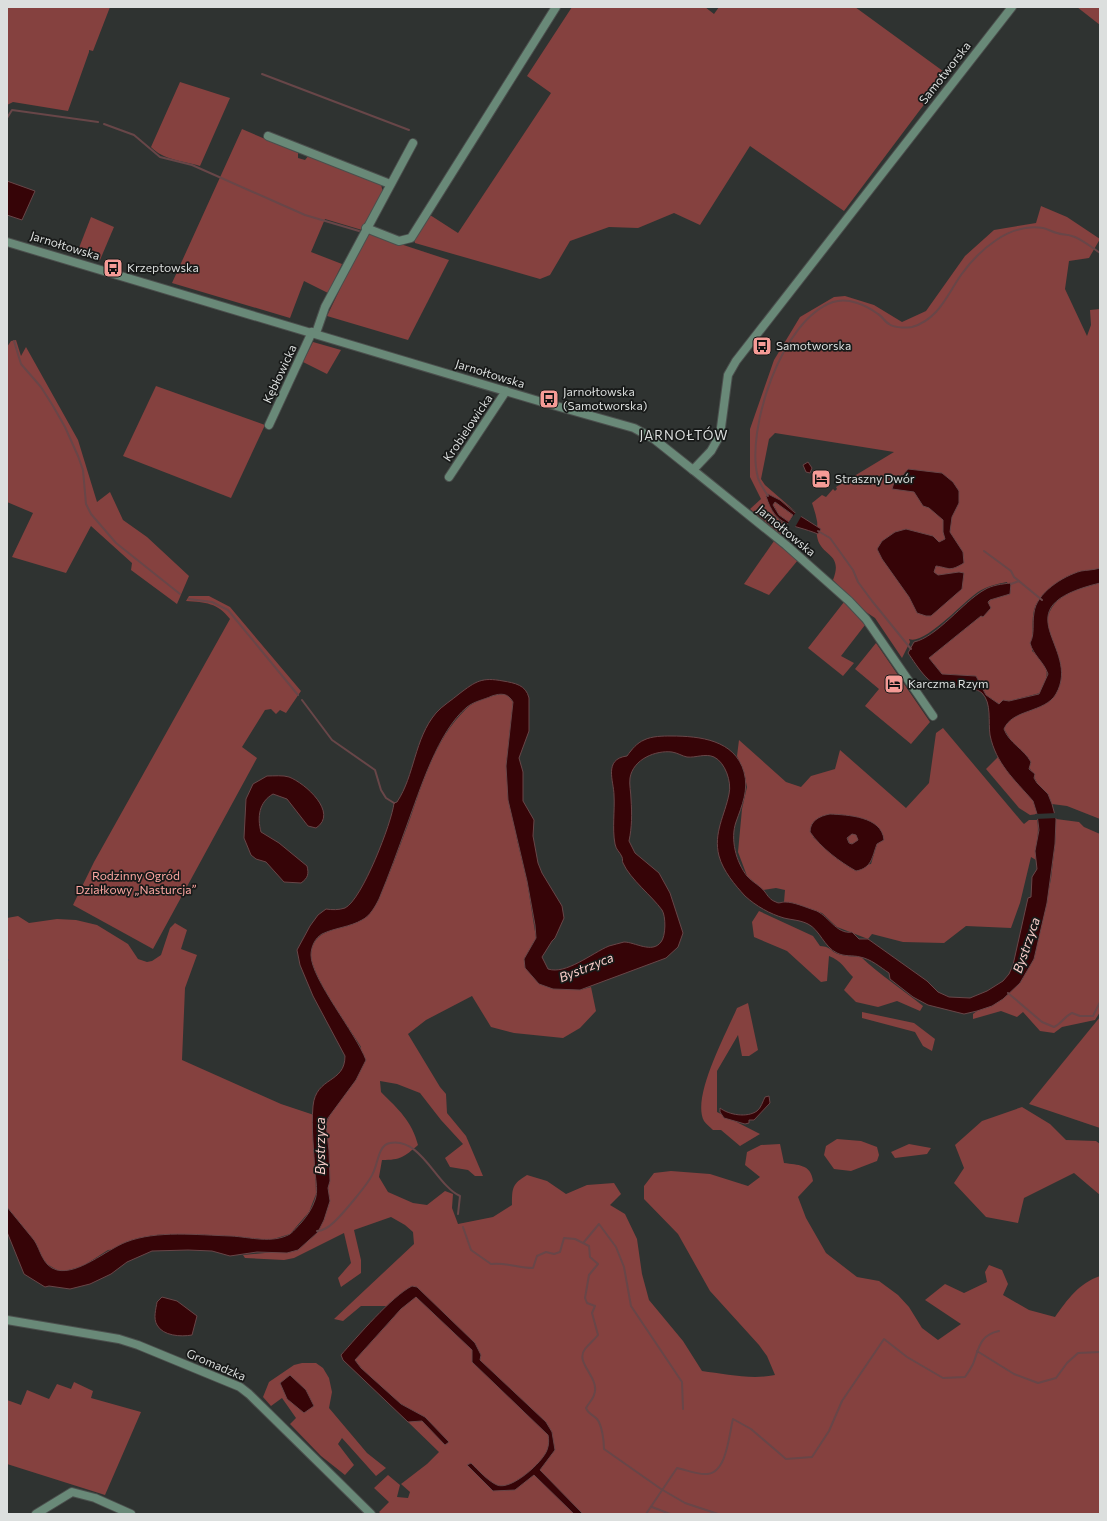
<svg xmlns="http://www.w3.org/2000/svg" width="1107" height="1521" font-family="Commissioner,sans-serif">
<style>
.green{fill:#85413f;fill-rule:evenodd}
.water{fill:#360407;stroke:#684648;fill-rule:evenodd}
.pier{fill:#2f3331}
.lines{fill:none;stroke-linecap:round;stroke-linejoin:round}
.stream{stroke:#684648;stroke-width:2}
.minor-casing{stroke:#4b4f4d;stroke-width:10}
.tertiary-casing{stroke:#4b4f4d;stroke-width:10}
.minor{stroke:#698978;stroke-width:8}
.tertiary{stroke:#698978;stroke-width:8}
.labels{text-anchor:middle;stroke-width:3.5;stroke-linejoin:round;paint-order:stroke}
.street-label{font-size:12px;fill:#dcdfde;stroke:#181a19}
.poi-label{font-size:12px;fill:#dcdfde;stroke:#181a19;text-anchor:start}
.park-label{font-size:12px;fill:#fca6a1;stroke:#181a19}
.neighbourhood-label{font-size:13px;letter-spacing:1px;fill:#dcdfde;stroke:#181a19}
.water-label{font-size:13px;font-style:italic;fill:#faceca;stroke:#181a19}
</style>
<rect width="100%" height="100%" fill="#2f3331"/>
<g class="green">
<path d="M7 7H110L93 51 89 50V52L68 111 13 102 7 105Z"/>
<path d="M572 7H705L714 14 719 7H855L947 74 844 211 750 146 700 225 674 213 638 228 609 227 570 241 550 275 540 279 415 243 414 239 430 215 458 233 551 93 527 76Z"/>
<path d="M1077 7H1100V25Z"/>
<path d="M180 82 230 98 200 166C184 161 163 160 151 147Z"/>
<path d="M242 129 298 153V158L305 160 309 155 381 184 383 193 362 230 325 219 311 252 342 264 328 293 304 281 290 318 172 283Z"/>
<path d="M1041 206 1067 217 1100 239 1089 258 1069 261 1065 289 1087 336 1091 325 1090 310 1100 309V568C1079 576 1040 587 1034 610 1031 623 1034 638 1032 651 1050 665 1050 674 1040 693L1009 701 1003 700 999 704 986 695 976 676 942 674 929 658 981 616 983 617 990 600 1010 594 1007 582C997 584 987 586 978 592 964 601 924 646 909 639L910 642 902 658 875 618 866 612 833 580C844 552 820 557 817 536 816 531 818 526 817 521 816 515 814 509 812 503L822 495 826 497 833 489 835 491 837 489 836 487 894 452 775 433 769 439 761 479 765 485 796 512 780 500 768 494C769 508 774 518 787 525L781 535 750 509 761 499 750 477V429L774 360 800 317 834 297 845 296 874 305 902 322 926 311 965 256 994 230 1036 223Z"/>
<path d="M91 217 114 227 100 260 77 253Z"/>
<path d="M367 233 449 260 408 340 327 316Z"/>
<path d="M16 340 21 356 26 347 78 440 97 502 110 492 123 520 147 537 189 576 177 604 131 570 132 563 91 526 66 573 12 557 33 513 7 502V347L11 341Z"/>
<path d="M313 342 341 350 327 374 303 362Z"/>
<path d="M156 386 265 425 231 498 123 456Z"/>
<path d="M775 502 794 516 789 522 779 515 773 504Z"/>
<path d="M774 541 798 560 769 595 744 584Z"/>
<path d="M1100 583V819L1067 806 1052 804 1048 794 1037 783 1021 750 1015 747 1004 729C1010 714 1034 709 1047 702 1048 682 1052 661 1051 640 1051 635 1047 631 1047 626 1047 596 1077 589 1100 583Z"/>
<path d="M189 596H209L230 607 301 691 286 713 280 710 276 714 271 709 265 710 242 747 257 758 153 949 73 905 94 862 230 619C218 603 205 602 186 601Z"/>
<path d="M844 602 865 625 841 656 854 663 843 676 808 648Z"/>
<path d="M876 643 930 722 911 744 865 706 879 689 855 669Z"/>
<path d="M502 694 507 695 513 702 506 766 517 840 527 881 536 938 524 959 530 973 539 984 580 990 591 987 596 1011 580 1028 563 1038 514 1033 491 1027 472 996 426 1020 408 1034 440 1087 446 1094 447 1113 466 1136 483 1176H475L468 1170 450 1167 445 1158 463 1144 441 1120 420 1093 397 1084 380 1081 381 1092C398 1109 412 1121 418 1145 404 1157 401 1160 382 1160L379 1177 388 1192 413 1203 427 1205 445 1191 453 1194 452 1208 458 1224 493 1217 512 1205C512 1188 512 1184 527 1175L547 1181 566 1194 587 1185 614 1183 621 1194 610 1205 625 1214 637 1239 642 1274 649 1300 683 1341 702 1371C725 1374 752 1380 775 1375L767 1356 759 1345 710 1291 678 1234 644 1199V1186L654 1173 671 1171 710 1174 748 1186 760 1177 745 1165 747 1152 761 1145 780 1144 784 1163C798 1165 811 1164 813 1181L798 1197 806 1218 826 1253 857 1277 879 1281 898 1295 909 1307 922 1328 938 1340 961 1324 925 1300 945 1284 964 1293 987 1282 985 1272 989 1265 1002 1270 1008 1284 1003 1295 1029 1310 1055 1317C1067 1300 1079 1283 1100 1276V1514H381L379 1512 389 1502 374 1488 388 1475 400 1485 397 1497 408 1498 410 1492 401 1484 427 1464 439 1452 408 1422 412 1411C394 1400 367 1377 355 1360L395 1316 386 1306H361L343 1321 334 1319 414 1244 413 1232 405 1225 391 1217 354 1230 361 1260V1273L341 1287 338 1278 351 1263 344 1233 294 1258 284 1260 245 1258 243 1255 298 1250 318 1232 330 1201 328 1188 330 1181 329 1151 326 1124 361 1047C349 1027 313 978 311 956 311 944 317 936 327 932 354 919 360 929 379 899 390 873 400 846 410 819 423 781 436 738 466 709 475 700 490 696 502 694Z"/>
<path d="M943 728 1022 822 1024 824 1029 820H1037C1040 833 1035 846 1036 860L1031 857 1020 903 1011 928 966 926 944 943 903 942 872 934 868 939 837 927 822 913 784 902 785 890 776 888 763 890 747 876 738 852 742 809 747 787 744 772 737 756 739 740 786 782 801 787 811 776 835 769 840 750 906 808 929 783 936 733ZM830 814C851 815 871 817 883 836L877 844 871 864 849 867 813 837C815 820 813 819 830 814Z"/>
<path d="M999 756 1035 803 1038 814 1030 815 1019 808 986 769Z"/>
<path d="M1056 819 1079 822 1084 827 1100 834V1012L1095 1020 1062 1027 1054 1033 1040 1031 1023 1012 1017 1017 1001 1011 973 1019V1014L977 1011 1020 983 1034 959 1051 879 1055 844Z"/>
<circle cx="853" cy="839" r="5"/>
<path d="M759 911 813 936 820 946C832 947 830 951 838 954 844 956 853 957 860 956 880 975 902 989 923 1006L920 1011 897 1001 878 1007 856 1002 844 990 853 977C844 968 842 961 829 956L827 981 821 982 787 951 754 937 752 922Z"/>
<path d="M18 916 29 923 57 919 76 920 97 925 128 944 138 959 147 962 152 961 161 955 170 928 175 923 187 930 181 949 197 955 185 988 182 1060 281 1104 314 1115 316 1194 309 1212 290 1234 270 1240 232 1236 108 1250 83 1266 65 1271 57 1270 47 1264 38 1251 35 1242 7 1207V918Z"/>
<path d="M748 1003 758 1050 749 1056H742L738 1035 717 1071V1112L760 1134 740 1146 721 1130H713C710 1127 706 1124 704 1121 691 1097 727 1032 737 1008Z"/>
<path d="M862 1012 914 1023 935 1039 932 1051 923 1046 915 1032 862 1018Z"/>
<path d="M1100 1017V1128L1029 1104Z"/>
<path d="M1022 1107 1050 1124 1066 1140 1096 1141 1100 1144V1195L1074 1173 1024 1198 1018 1223 986 1217 954 1183 964 1168 955 1145 982 1121Z"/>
<path d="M837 1139 861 1141 877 1147 879 1155 877 1161 851 1171 834 1169 824 1155 826 1146Z"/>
<path d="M909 1144 931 1148 927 1154 895 1158 891 1152Z"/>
<path d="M302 1363H316L323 1368 329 1378 332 1392 329 1408 367 1453 386 1468 376 1476 342 1438 338 1444 354 1465 345 1475 321 1456 290 1424 296 1418 282 1398 271 1406 263 1397 269 1382 294 1365Z"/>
<path d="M74 1382 93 1391 91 1398 141 1412 105 1495 7 1464V1400L21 1405 27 1390 49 1399 57 1384 71 1389Z"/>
</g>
<g class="water">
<path d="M7 181 35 191 22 220 7 215Z"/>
<path d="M808 462 812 468 810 473 806 472 803 465Z"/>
<path d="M908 469 942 473 953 482 959 491V503L952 517 950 532 963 552 964 563C949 572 950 568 936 566L934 572 938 575 959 572 964 573 962 589 931 616H926L917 613 909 597 882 559 877 549 882 541 895 532 906 529 933 536 939 542 945 539 943 532V520L929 508 923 506 914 492 892 489 895 479 903 475Z"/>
<path d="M768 494 780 500 794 512 821 529 818 534C791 523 776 528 766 496ZM775 502 793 515 789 522 779 515 773 505Z"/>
<path d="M1100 568V583C997 608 1083 647 1056 694 1045 713 1012 709 1004 729 1009 743 1024 749 1031 762L1029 769 1035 774 1034 778 1037 783 1048 794 1052 804 1056 819 1055 844 1047 903 1034 959 1020 983 1003 999 992 1006 977 1011 964 1014 928 1005 913 997 890 979 889 973C880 967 871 959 860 957 853 955 845 957 837 953 824 947 820 930 808 924 800 920 792 920 784 918 770 914 756 906 745 896 735 885 723 871 719 856 713 833 725 815 729 794 732 782 725 762 714 757 705 753 696 758 687 757 682 756 678 753 672 752 656 750 633 759 630 778 629 784 631 793 631 799 632 814 632 827 629 841L635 853 659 873 670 893 683 933 678 947 666 958 580 990 553 989 539 984 525 968 524 959 536 938 535 925 527 881 508 800 506 766 513 702C508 693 501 693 492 696 483 700 475 701 467 707 438 731 420 790 407 825 398 850 389 875 379 899 375 907 370 916 362 920 350 927 334 928 322 934 315 938 311 947 311 955 311 979 356 1033 366 1060L356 1080 328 1118 326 1124 329 1151 330 1181 328 1188 330 1201 324 1220 318 1232 298 1250 287 1253 257 1252 230 1256 212 1251 188 1250 152 1251 127 1262 111 1274 90 1284 70 1289 49 1286 45 1287 24 1274 7 1232V1207C16 1218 25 1229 34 1240 41 1250 42 1266 57 1270 78 1275 106 1250 126 1242 157 1230 197 1235 231 1236 250 1237 272 1244 290 1234 294 1231 298 1226 301 1223 307 1216 312 1209 315 1200 318 1192 316 1181 315 1173 314 1151 311 1128 313 1106 316 1076 345 1084 345 1056L313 996 300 965 297 950 310 926 318 915 326 909C332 910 339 910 345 908 362 900 392 822 394 803L397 802C415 775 414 739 436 713 442 706 452 700 459 694 476 681 482 677 503 681 515 683 526 685 529 698V731L519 758 523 772V801L534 820 533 836 538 863 542 873 562 906 564 918 555 938 552 941 542 957 548 969C566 975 592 953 609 946 614 945 619 943 624 942 635 942 652 954 661 942 666 936 666 916 662 910 652 896 630 879 623 863 622 861 623 859 622 857 620 852 616 850 615 844 612 828 615 811 614 795 614 782 603 759 627 756 632 749 637 743 644 740 652 736 663 736 671 736 700 736 735 740 744 772 749 790 742 805 736 822 730 839 736 862 747 876 752 882 761 886 765 892 768 896 770 900 776 902 779 904 781 902 785 902 794 902 805 907 814 910 828 914 836 935 852 932L859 939H868L927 981 938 992 949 997 970 998 987 991 1003 981 1009 974 1013 965 1028 898 1031 897 1032 877 1037 869 1035 851 1039 830 1037 814 1033 801C1014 779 996 764 990 735 988 722 992 703 982 693 976 688 970 690 964 683 960 684 956 687 952 688 931 691 918 667 908 653L914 642C937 637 963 602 984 590 992 585 1002 584 1011 583L1010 594 990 600 988 602 991 608 983 617 981 616 929 658 942 674 976 676 986 695 999 704 1003 700 1009 701 1039 694 1048 674C1044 662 1033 655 1030 643 1035 634 1032 624 1034 613 1036 593 1063 576 1081 571 1087 570 1094 570 1100 568Z"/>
<path d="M267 776C274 776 283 775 289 777 305 783 339 813 316 828L308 826 287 799 273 794C259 802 257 817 261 832L279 843 307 866C309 874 308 878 301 883L284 882 266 862 256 859 251 855 244 838 246 799 253 784Z"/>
<path d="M830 814C847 815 882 816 884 840L877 844C872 857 872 868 856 871 840 862 821 848 810 832 810 821 819 816 830 814ZM852 834 856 835 858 840 852 844 849 843 847 838Z"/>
<path d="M769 1096 770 1103 754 1120H749V1123L745 1124 724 1118 720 1112V1108C729 1115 747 1118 757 1111 761 1108 763 1101 765 1097Z"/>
<path d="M412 1286 417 1287 475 1343 481 1355 480 1360 546 1422 552 1432 555 1450 540 1470 583 1514H574L534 1475 515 1490 493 1491 467 1465 471 1463C478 1470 488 1481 497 1485 511 1491 543 1462 547 1450 549 1445 549 1439 548 1435L472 1362V1350L416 1297 401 1309 355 1360 361 1368 401 1404 425 1417 449 1442 445 1445 422 1421 408 1422 343 1360 341 1355C357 1337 392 1296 412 1286Z"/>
<path d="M162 1297 177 1301 197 1316 192 1335C181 1337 163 1336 157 1325 153 1318 156 1309 157 1302Z"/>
<path d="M290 1375 306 1390 314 1406 304 1413 287 1399 280 1383Z"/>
</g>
<g class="pier">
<path d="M796 512 802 515 794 529 786 526Z"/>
<path d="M1057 813 1058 818 1035 819V814Z"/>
</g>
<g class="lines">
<g class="stream">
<path d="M262 74 409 130"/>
<path d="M7 118 12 110 98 122"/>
<path d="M104 124 134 135 160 157 192 165 305 215 359 231"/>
<path d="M14 341 21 364 41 387 53 406 65 427 78 456 83 470 86 504 91 514 116 543 180 594"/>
<path d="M768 496C765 491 760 484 758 478 745 430 782 319 833 302 848 297 866 305 878 314 882 316 885 322 889 324 894 328 906 328 912 327 938 320 947 295 961 275 978 251 1010 222 1043 228 1048 229 1052 232 1057 233 1062 235 1067 234 1072 236 1082 239 1091 247 1100 253"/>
<path d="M818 531 830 538 853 570 858 582 872 601 911 649"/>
<path d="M984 551 1011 571 1014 577 1042 600"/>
<path d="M1011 584 1019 581"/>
<path d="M189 599 212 602 228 610 298 695"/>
<path d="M302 700 332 740 375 770 381 790 386 798 394 803"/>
<path d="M7 960H8"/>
<path d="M1008 993 1042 1022 1054 1027C1061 1024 1065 1016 1072 1013L1080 1016H1093L1100 1002"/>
<path d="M463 1227 471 1250 491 1264C505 1262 518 1268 533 1268L537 1256 546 1252 554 1254 560 1252 564 1238 575 1239 589 1246 590 1257 598 1264 589 1275 585 1298 587 1303 595 1306 592 1313 598 1335C594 1340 589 1344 585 1349 574 1363 601 1378 594 1395 593 1399 588 1404 586 1408 588 1414 592 1414 597 1419 602 1425 604 1441 604 1449L661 1489 685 1503 718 1514"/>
<path d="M317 1231C322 1231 329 1227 333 1223 341 1216 370 1182 373 1173 378 1164 378 1145 390 1143 421 1137 436 1185 460 1196L458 1214"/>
<path d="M584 1242 599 1224 616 1247 624 1267 631 1306 682 1382 683 1409"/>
<path d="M977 1351 1014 1374 1038 1383 1056 1378 1067 1363 1078 1353 1100 1352"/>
<path d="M652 1507 670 1514"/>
<path d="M646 1514 677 1468C687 1470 697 1475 707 1474 727 1473 729 1434 733 1419L751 1429 786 1459 812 1457 829 1431 842 1401 884 1339 907 1357 943 1378 965 1377C968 1373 971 1368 973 1364 979 1349 979 1335 999 1331"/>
</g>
<defs>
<g id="minor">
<path d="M268 136 390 184"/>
<path d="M366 228 399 241 411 238 556 7"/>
<path d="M316 333 325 307 413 143"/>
<path d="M269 425 312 332"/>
<path d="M693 470 786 545 849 601 866 619 933 716"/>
<path d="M449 477 506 391"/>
<path d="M36 1514 72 1492 95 1498 131 1514"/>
</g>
<g id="tertiary">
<path d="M7 242 542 402 634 428 654 439 693 470 711 451 720 435 728 375 736 361 1012 7"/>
<path d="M7 1320 119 1339 138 1345 240 1387 249 1394 371 1514"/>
</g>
</defs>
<use href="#minor" class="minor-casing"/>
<use href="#tertiary" class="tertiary-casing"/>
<use href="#minor" class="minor"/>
<use href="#tertiary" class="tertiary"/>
</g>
<defs>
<symbol id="bus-square" viewBox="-11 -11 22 22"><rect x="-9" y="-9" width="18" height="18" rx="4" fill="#f59b96" stroke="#181a19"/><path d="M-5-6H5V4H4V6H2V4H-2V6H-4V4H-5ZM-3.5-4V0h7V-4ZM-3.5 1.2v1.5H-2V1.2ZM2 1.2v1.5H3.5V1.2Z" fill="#111"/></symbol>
<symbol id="hotel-square" viewBox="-11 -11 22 22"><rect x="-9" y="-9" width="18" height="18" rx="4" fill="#f59b96" stroke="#181a19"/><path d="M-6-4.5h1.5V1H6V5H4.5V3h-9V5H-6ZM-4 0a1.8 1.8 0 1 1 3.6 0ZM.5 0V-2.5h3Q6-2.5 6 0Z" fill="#111"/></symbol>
</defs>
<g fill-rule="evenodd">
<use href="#bus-square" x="102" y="257" width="22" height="22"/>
<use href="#bus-square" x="751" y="335" width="22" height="22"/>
<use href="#bus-square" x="538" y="388" width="22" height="22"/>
<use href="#hotel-square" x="810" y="468" width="22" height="22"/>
<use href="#hotel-square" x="883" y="673" width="22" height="22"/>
</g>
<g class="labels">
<g class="street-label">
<text transform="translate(945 73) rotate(-52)" y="4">Samotworska</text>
<text transform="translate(65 246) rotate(17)" y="4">Jarnołtowska</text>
<text transform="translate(280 374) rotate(-65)" y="4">Kębłowicka</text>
<text transform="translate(490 374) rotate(17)" y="4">Jarnołtowska</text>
<text transform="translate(468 428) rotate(-56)" y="4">Krobielowicka</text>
<text transform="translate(786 531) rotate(40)" y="4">Jarnołtowska</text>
<text transform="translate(216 1365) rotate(23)" y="4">Gromadzka</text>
</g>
<g class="poi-label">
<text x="127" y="272">Krzeptowska</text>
<text x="776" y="350">Samotworska</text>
<text x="563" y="396">Jarnołtowska<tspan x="563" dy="14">(Samotworska)</tspan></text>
<text x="835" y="483">Straszny Dwór</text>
<text x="908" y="688">Karczma Rzym</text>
</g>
<g class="park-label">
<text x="136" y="880">Rodzinny Ogród<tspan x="136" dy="14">Działkowy „Nasturcja”</tspan></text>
</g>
<g class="neighbourhood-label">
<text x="684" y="440">JARNOŁTÓW</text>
</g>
<g class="water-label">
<text transform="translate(1026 945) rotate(-71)" y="5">Bystrzyca</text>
<text transform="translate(586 967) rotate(-22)" y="5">Bystrzyca</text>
<text transform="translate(320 1146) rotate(-90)" y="5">Bystrzyca</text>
</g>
</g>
<rect width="1107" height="1521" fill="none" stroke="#dcdfde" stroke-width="16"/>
</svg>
